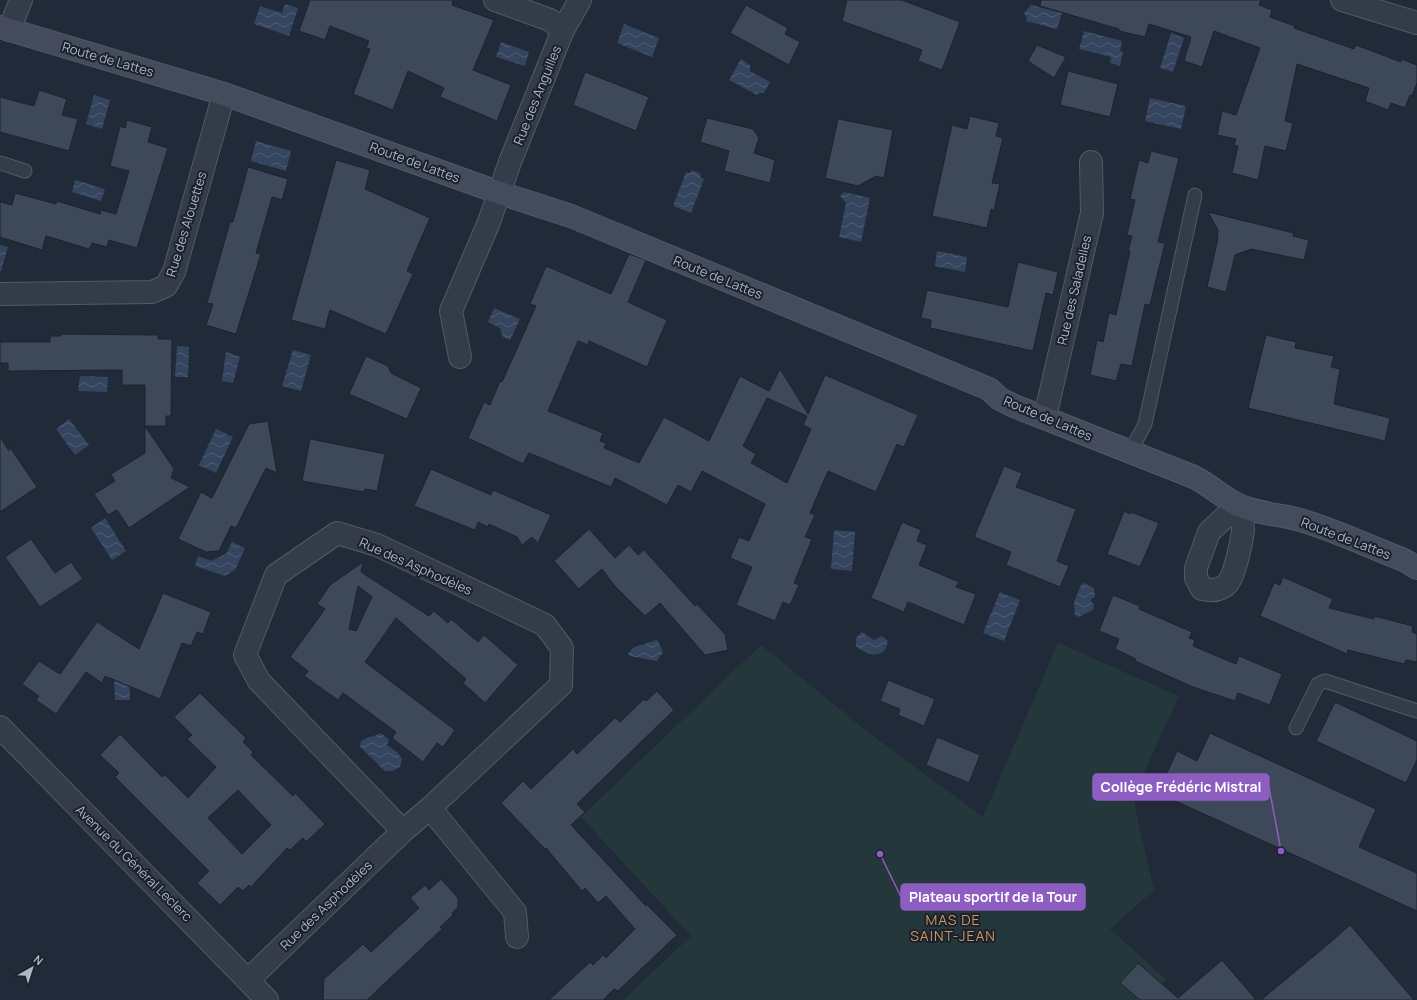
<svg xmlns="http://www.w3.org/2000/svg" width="1417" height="1000" font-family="Manrope,sans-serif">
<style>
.green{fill:#24383b}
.water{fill:url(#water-waves)}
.building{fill:#3d4858;stroke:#1c232f;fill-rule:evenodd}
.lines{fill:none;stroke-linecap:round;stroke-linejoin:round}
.lane-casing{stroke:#525a67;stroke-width:15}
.street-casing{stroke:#525a67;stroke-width:24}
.secondary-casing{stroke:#525a67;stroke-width:24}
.lane{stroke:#353c49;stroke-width:13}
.street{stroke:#353c49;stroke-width:22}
.secondary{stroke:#434b5c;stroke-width:22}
.labels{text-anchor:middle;stroke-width:4;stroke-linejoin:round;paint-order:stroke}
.street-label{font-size:13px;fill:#afb7c5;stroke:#1a212d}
.neighbourhood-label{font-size:14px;letter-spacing:1px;fill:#d2965d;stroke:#1a212d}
.leader{fill:none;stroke:#8d5dc1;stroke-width:1.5}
.callout-dot{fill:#8d5dc1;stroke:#1a212d;stroke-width:1.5}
.callout{fill:#8d5dc1;stroke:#8d5dc1;stroke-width:1.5}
.callout-label{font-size:14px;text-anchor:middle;font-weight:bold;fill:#fff}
</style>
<defs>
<pattern id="water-waves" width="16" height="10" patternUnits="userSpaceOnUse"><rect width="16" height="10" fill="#354560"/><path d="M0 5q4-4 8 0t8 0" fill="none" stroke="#505e75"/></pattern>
</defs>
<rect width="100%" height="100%" fill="#212a38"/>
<path class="green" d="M1058 643 1179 696 1134 794 1136 812 1154 890 1110 929 1166 979 1149 1000H623L691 936 581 817 761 645 869 733 983 817Z"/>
<g class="water">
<path d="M285 4 298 8 289 36 254 24 260 6 282 13Z"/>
<path d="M1031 5 1062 13 1057 29 1026 21 1027 18 1024 13Z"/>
<path d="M624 24 659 38 652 57 617 43Z"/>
<path d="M1084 31 1122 41 1120 51 1123 52 1120 66 1110 63 1111 57 1079 49Z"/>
<path d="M1171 33 1184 38 1173 72 1160 68Z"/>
<path d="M501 42 529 52 525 66 496 57Z"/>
<path d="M741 59 750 65V71L770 82 764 93H759L757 95 729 80Z"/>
<path d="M94 95 110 100 102 129 86 124Z"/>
<path d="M1150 98 1186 106 1181 129 1145 121Z"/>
<path d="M256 141 291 151 286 171 251 161Z"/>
<path d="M692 170 701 174 700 177 704 179 691 213 673 206 686 172 690 173Z"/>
<path d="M75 180 105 189 101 201 72 192Z"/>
<path d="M844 192 870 198 861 242 839 237 846 203 840 196Z"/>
<path d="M0 245 8 247 0 274Z"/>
<path d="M937 251 967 257 965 272 935 266Z"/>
<path d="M494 308 520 319 510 340 503 337 500 328 488 322Z"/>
<path d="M177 346 189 347 188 377H175Z"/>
<path d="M293 350 311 355 301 391 282 386Z"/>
<path d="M226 352 240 357 233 383 222 381Z"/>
<path d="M80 376 108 377 107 392 78 391Z"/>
<path d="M69 419 89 445 75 455 56 429Z"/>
<path d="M216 429 233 437 216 473 199 465Z"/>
<path d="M105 518 126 551 112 560 91 528Z"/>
<path d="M834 530 855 532 852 571 831 569Z"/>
<path d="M232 542 245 548 235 570 225 576 195 566 198 556 211 561 226 554Z"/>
<path d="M1084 583 1094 588 1095 597 1090 600 1094 605 1093 610 1078 617 1075 615 1074 602 1081 585Z"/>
<path d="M1000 592 1020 600 1004 641 983 633Z"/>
<path d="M862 632 874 640 882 636 888 641C885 660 867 656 856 646V638Z"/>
<path d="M656 640 658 641 663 652 657 661 630 656 628 654 633 648Z"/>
<path d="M114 671H129L130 700H115Z"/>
<path d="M381 733 389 740 387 745 397 752 402 759 400 767 392 771H385L360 747 361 741C368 736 374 737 381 733Z"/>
</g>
<g class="building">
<path d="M310 0H453L452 5 494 20 473 70 511 85 497 121 440 97 444 88 408 71 393 110 353 94 370 49 366 48 369 41 330 26 325 40 299 31Z"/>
<path d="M847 0H902L960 22 942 70 918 61 922 50 842 21Z"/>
<path d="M1041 0H1261L1259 5 1272 10 1270 17 1295 26 1294 28 1354 49 1356 45 1401 62V59L1417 65V83L1412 96 1410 95 1405 108 1391 103 1388 110 1365 101 1369 88 1297 64 1285 121 1293 123 1286 151 1265 146 1258 180 1232 173 1238 146 1234 145 1236 139 1217 135 1222 111 1236 115 1260 48 1214 31 1202 67 1184 61 1191 37 1149 24 1145 37 1119 31V29L1040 6Z"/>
<path d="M746 5 788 28 785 34 800 42 789 65 730 33Z"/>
<path d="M1037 45 1066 57 1054 78 1028 61Z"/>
<path d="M1068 71 1118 84 1110 117 1060 105Z"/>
<path d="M585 72 649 97 636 131 573 105Z"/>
<path d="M39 90 67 99 62 115 78 119 69 151 0 132V97L34 106Z"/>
<path d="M970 116 999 123 996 136 1003 138 992 183 1000 184 994 210 991 209 987 228 932 216 952 125 967 129Z"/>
<path d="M707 118 753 129 759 138 754 153 775 160 770 183 724 171 729 151 700 142Z"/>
<path d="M838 119 893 130 884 178 876 176 858 186 825 178Z"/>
<path d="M127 120 152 127 148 142 168 148 137 248 109 240 107 247 92 243 89 249 46 236 42 250 0 237V202L12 205 15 193 56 204 57 201 100 214 101 210 116 214 129 171 110 166 120 126 125 128Z"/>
<path d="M1151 151 1179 158 1158 242 1165 243 1150 305 1145 304 1132 366 1121 364 1116 381 1090 375 1097 340 1103 342 1109 313 1116 315 1130 251H1128L1132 236 1127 235 1135 200 1130 199 1139 160 1148 163Z"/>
<path d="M336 160 370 170 365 189 430 218 407 271 413 274 386 334 330 310 325 329 291 320Z"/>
<path d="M248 167 288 179 282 200 272 197 256 253 261 254 236 334 206 325 213 304 207 303 230 222H233Z"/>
<path d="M1208 212 1294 233 1293 236 1309 240 1304 260 1251 249 1235 255 1226 292 1207 287 1218 238H1217L1218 230Z"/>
<path d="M629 254 646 260 628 302 667 320 647 367 589 341 588 345 578 341 548 411 603 433 600 441 606 443 604 448 639 463 664 417 709 441 740 376 769 391 780 369 808 414 825 375 918 415 904 447 897 444 876 492 828 471 810 513 815 515 805 537 812 539 794 583 799 585 790 605 783 602 775 621 736 605 752 567 730 558 739 537 749 541 765 504 702 471 691 492 678 485 667 505 615 478 611 487 529 453 523 464 468 438 484 402 490 405 500 381 502 382 536 306 530 304 546 266 611 294ZM767 398 807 416 803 425 811 429 787 483 751 463 756 454 743 446Z"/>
<path d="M1018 262 1058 272 1053 295 1046 293 1033 351 930 328 931 320 921 318 927 290 1008 307Z"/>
<path d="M62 334 158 335V339H172L171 416H166V426H145V385H122V370L8 371V363H0V342H50V336H61Z"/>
<path d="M1266 335 1296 342 1295 348 1334 356 1331 367 1340 369 1334 404 1390 418 1385 441 1248 408Z"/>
<path d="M366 356 388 366 391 373 421 388 407 419 349 394Z"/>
<path d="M268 421 277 473 266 468 236 528 231 526 219 551 206 552 178 539 201 492 212 498 249 424Z"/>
<path d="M145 426 174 469 171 478 190 487 129 528 117 510 108 515 94 494 115 481 111 474 145 453Z"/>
<path d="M0 437 9 451V446L37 487 0 512Z"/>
<path d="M310 439 385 454 377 491 365 489 364 492 302 481Z"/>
<path d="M1004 466 1022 473 1016 487 1076 509 1057 561 1069 566 1060 587 1006 565 1011 552 974 537Z"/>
<path d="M431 469 491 495 493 490 551 515 538 543 532 537 522 545 517 537 489 524 488 527 478 522 475 530 414 506Z"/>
<path d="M1124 511 1130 514 1131 512 1159 523 1140 567 1107 554Z"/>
<path d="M902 522 921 530 917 541 927 545 919 565 959 582 956 587 976 594 964 625 908 602 904 612 871 598Z"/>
<path d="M589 529 615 558 629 545 638 555 644 550 695 606 697 604 725 634 728 650 705 655 660 603 645 616 614 585 602 569 579 589 554 561Z"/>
<path d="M31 539 55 573 71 562 83 579 40 607 5 557Z"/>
<path d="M363 562 361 572 429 616 434 611 448 623 451 619 478 642 484 635 518 665 485 703 463 683 466 679 396 618 365 662 455 730 443 747 437 743 423 762 392 738 396 732 343 693 338 700 304 676 308 671 290 657 325 609 317 604 330 585ZM358 586 372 597 356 631 349 629Z"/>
<path d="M1283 577 1333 599 1329 608 1374 619V616L1413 626 1412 632 1417 634V662L1406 660 1404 664 1348 650 1347 654 1260 616 1274 583 1280 585Z"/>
<path d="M163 593 211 612 203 634 197 632 191 646 182 643 160 699 105 676 102 683 86 672 56 714 36 700 39 696 22 684 39 661 60 674 97 622 139 649Z"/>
<path d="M1113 595 1140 606 1139 609 1192 632 1189 638 1195 640 1193 646 1236 664 1239 656 1282 674 1270 705 1238 693 1235 701 1193 687 1135 661 1136 659 1115 649 1119 639 1099 631Z"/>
<path d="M888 680 935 699 924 726 898 715 900 709 880 701Z"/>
<path d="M657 691 674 710 577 804 585 812 571 825 646 906 647 905 677 935 618 991 614 989 603 1000H549L590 962 593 965 603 955 606 958 635 929 606 896 598 903 585 888 582 891 546 848 545 849 501 803 523 781 531 789 573 749 577 754 615 718 620 722 644 699 646 701Z"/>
<path d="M200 693 246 738 243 742 253 752 251 755 293 796 295 793 325 824 306 842 303 838 290 850 287 848 251 887 249 885 243 891 238 887 220 905 197 883 209 871 115 777 119 773 100 755 120 734 162 777 165 775 188 798 216 767 187 739 192 735 174 717ZM238 790 271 825 242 854 208 818Z"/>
<path d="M1335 702 1417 741V760L1406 783 1316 741Z"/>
<path d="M1210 733 1376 809 1359 847 1417 873V911L1158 793 1177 751 1197 761Z"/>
<path d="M937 737 980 755 969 783 926 765Z"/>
<path d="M441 879 458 898V907L452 913 453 915 440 927 442 929 367 1000H323L324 979 363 944 371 952 419 908 410 898 425 885 429 890Z"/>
<path d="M1350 925 1414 1000H1261L1332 941Z"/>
<path d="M1222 960 1256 1000H1140L1120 983 1138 963 1178 998Z"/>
</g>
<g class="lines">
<defs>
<g id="lane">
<path d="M0 163 25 171"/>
<path d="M1130 452 1145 424 1195 195"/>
<path d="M1296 728 1318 684 1325 681 1417 711"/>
</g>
<g id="street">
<path d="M495 0 550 20 563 30"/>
<path d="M1342 0 1417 23"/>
<path d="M9 30 21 0"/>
<path d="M0 294 152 292 166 286 174 272 224 94"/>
<path d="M460 357 451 311 489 222 510 162 563 30 580 0"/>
<path d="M1045 417 1092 213 1091 162"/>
<path d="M1238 505C1240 512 1243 521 1243 529 1242 541 1235 574 1228 583 1221 591 1211 591 1202 589L1196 578V568L1209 532Z"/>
<path d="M0 727 267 1000"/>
<path d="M430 808 515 912 517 937"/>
<path d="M248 980 403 831 430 808 561 685 562 648 545 625 377 545 337 533 276 575 245 655 259 681 403 831"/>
</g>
<path id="secondary" d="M0 27 224 94 500 193 571 216 989 389 1000 399 1014 406 1194 477C1210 485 1222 497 1238 505 1258 514 1279 514 1300 520 1335 530 1370 547 1404 560L1417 568"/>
</defs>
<use href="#lane" class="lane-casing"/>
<use href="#street" class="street-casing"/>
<use href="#secondary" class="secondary-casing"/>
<use href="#lane" class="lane"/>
<use href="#street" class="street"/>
<use href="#secondary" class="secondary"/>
</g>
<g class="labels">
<g class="street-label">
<text transform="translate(108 59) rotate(16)" y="5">Route de Lattes</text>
<text transform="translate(537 95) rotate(-68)" y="5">Rue des Anguilles</text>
<text transform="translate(415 162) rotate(20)" y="5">Route de Lattes</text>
<text transform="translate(186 224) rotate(-73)" y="5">Rue des Alouettes</text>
<text transform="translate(718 277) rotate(22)" y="5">Route de Lattes</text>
<text transform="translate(1074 290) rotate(-77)" y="5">Rue des Saladelles</text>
<text transform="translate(1048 418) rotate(23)" y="5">Route de Lattes</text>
<text transform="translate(1346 538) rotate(21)" y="5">Route de Lattes</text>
<text transform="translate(416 566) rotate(24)" y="5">Rue des Asphodèles</text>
<text transform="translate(134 863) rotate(45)" y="5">Avenue du Général Leclerc</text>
<text transform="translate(326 905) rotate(-44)" y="5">Rue des Asphodèles</text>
</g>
<g class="neighbourhood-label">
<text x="953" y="925">MAS DE<tspan x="953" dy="16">SAINT-JEAN</tspan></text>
</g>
</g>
<path class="leader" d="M1281 851L1269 787M880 854L901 897"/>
<g class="callout-dot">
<circle cx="1281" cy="851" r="4"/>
<circle cx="880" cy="854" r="4"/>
</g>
<g class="callout">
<rect x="1093" y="774" width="176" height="26" rx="4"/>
<rect x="901" y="884" width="184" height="26" rx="4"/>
</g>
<g class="callout-label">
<text x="1181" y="792">Collège Frédéric Mistral</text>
<text x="993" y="902">Plateau sportif de la Tour</text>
</g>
<g transform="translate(32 968) rotate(39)" stroke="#1a212d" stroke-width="3" paint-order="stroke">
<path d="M0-3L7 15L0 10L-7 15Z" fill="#afb7c5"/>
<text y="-6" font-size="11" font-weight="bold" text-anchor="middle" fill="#afb7c5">N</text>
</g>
</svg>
